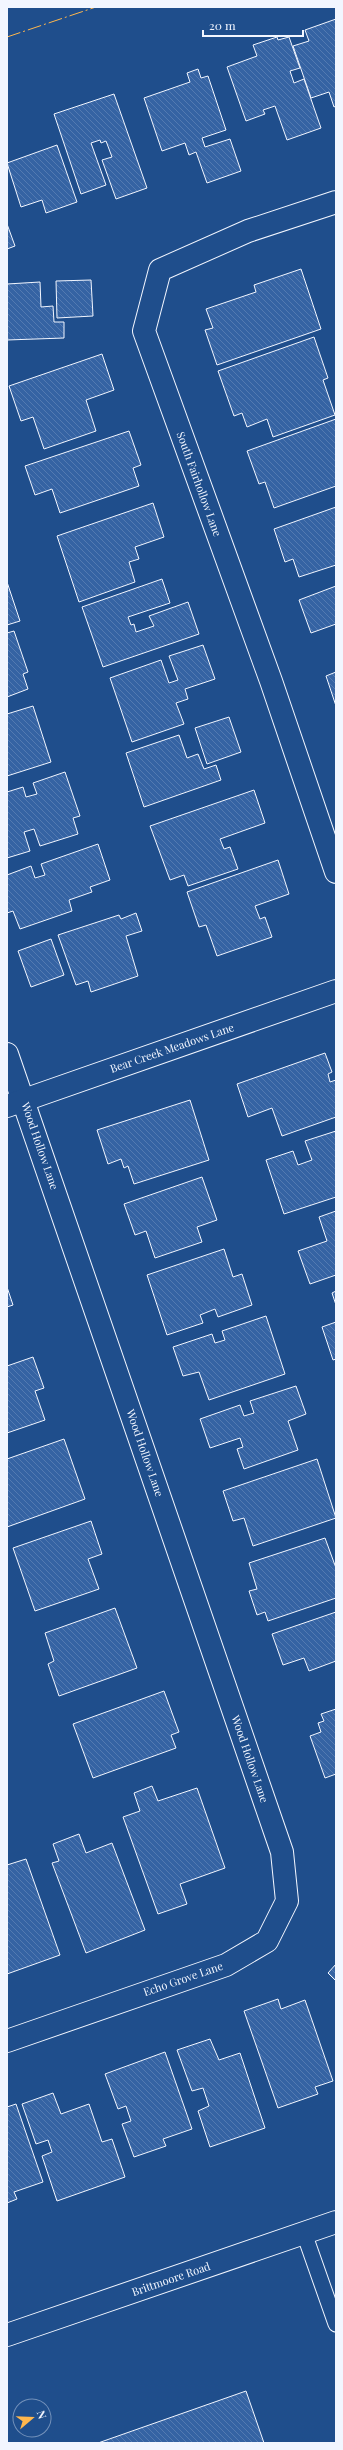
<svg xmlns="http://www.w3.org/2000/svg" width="343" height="2450" font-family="'Playfair Display',serif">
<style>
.building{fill:url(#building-back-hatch);stroke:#f2f6ff}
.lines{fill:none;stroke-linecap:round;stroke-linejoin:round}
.lane-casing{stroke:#f2f6ff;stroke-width:17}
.street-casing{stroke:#f2f6ff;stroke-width:24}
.secondary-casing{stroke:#f2f6ff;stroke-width:24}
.lane{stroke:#1f4e8c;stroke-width:15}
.street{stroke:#1f4e8c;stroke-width:22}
.secondary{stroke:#1f4e8c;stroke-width:22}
.power{stroke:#ffb74d;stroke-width:1;stroke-dasharray:14 3 2 3;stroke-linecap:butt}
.labels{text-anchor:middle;stroke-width:3;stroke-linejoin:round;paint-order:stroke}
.street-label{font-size:11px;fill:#f2f6ff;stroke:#1f4e8c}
</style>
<defs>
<pattern id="building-back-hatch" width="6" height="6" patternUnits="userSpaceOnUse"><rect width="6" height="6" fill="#3563a3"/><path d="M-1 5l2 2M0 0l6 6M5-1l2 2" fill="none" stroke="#537ab1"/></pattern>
</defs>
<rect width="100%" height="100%" fill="#1f4e8c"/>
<g class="building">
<path d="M336 19V106L334 107 329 92 311 98 293 46 309 41 305 30Z"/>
<path d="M277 37 278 40 289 37 300 68 290 71 294 83 304 79 321 128 287 140 275 106 263 110 265 114 246 121 227 67 257 56 253 45Z"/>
<path d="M198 69 201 78 208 76 226 130 202 138 205 147 230 139 241 171 207 183 196 152 189 155 185 143 162 151 144 98 190 82 187 73Z"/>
<path d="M114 94 147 188 116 199 102 160 112 157 106 141 101 143 100 140 91 143 106 185 81 194 54 114Z"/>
<path d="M57 145 77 202 46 213 42 200 21 207 7 163Z"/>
<path d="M7 224 15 246 7 249Z"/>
<path d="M301 269 321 329 217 365 205 330 213 328 206 309 256 292 254 285Z"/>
<path d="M91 280 93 316 57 318 56 281Z"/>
<path d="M40 282 41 307 53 306 54 322H64V338L7 340V284Z"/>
<path d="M314 337 328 378 323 380 335 415 273 437 267 419 247 427 242 413 234 416 218 371Z"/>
<path d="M102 354 114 390 86 400 96 431 44 449 33 417 21 421 9 386Z"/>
<path d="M336 419V486L274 508 265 482 259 484 247 451Z"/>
<path d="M129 431 141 465 133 468 139 486 60 513 52 489 35 495 25 466Z"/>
<path d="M153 503 164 537 135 547 139 559 129 562 135 582 79 602 57 536Z"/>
<path d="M336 507V565L299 577 293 559 285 562 274 529Z"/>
<path d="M162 579 170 603 128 617 131 625 134 624 136 632 154 626 149 616 188 602 199 634 103 667 82 607Z"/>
<path d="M7 582 20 621 7 625Z"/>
<path d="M336 586V624L311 633 299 600Z"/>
<path d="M14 631 28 672 23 674 28 689 7 697V633Z"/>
<path d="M203 645 215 679 185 689 188 699 176 703 184 724 132 742 110 678 161 660 169 683 178 680 169 656Z"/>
<path d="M336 672V706L326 676Z"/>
<path d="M33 706 51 762 7 776V714Z"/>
<path d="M229 717 241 752 207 764 195 728Z"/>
<path d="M179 735 187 758 198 754 204 769 216 765 221 780 144 807 126 753Z"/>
<path d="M65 772 80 816 73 818 78 834 40 846 34 829 24 832 30 851 7 858V792L23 787 26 797 37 794 33 783Z"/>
<path d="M254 790 265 823 220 839 224 849 230 847 238 869 188 886 184 875 170 880 150 826Z"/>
<path d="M98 844 110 880 90 887 92 892 69 900 72 911 20 929 13 911 7 913V875L31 866 35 878 45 875 41 864Z"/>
<path d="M278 860 289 894 255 906 260 919 265 917 272 937 217 956 206 925 199 927 187 892Z"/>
<path d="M136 913 142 931 126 936 138 976 91 992 88 981 76 985 58 935 119 915 121 919Z"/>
<path d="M51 939 64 975 31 987 18 951Z"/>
<path d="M325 1053 332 1072 328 1074 330 1082 336 1080V1117L282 1136 272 1108 248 1117 237 1084Z"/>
<path d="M190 1100 209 1160 134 1184 128 1166 124 1168 121 1159 108 1164 97 1130Z"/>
<path d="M336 1131V1197L284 1214 266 1160 293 1151 298 1165 312 1160 305 1141Z"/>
<path d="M202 1177 217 1220 197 1227 202 1242 155 1258 146 1231 135 1235 124 1204Z"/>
<path d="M336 1211V1275L310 1284 298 1251 327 1241 319 1217Z"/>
<path d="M224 1249 233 1277 242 1274 252 1305 218 1317 215 1309 200 1315 203 1323 167 1335 147 1275Z"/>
<path d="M7 1287 13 1305 7 1307Z"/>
<path d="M336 1291V1305L332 1293Z"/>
<path d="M266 1316 285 1374 209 1400 199 1372 183 1376 173 1347 212 1334 215 1343 225 1340 222 1331Z"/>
<path d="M336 1322V1359L333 1360 322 1327Z"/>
<path d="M33 1357 44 1388 35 1391 45 1420 7 1433V1366Z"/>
<path d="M296 1386 306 1414 288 1421 298 1450 244 1469 237 1449 243 1447 240 1438 210 1448 200 1419 240 1405 244 1416 254 1413 250 1401Z"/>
<path d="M64 1439 85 1499 7 1527V1459Z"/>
<path d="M317 1459 336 1518 253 1546 244 1518 233 1521 223 1491Z"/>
<path d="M91 1521 102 1554 88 1559 99 1589 35 1611 13 1548Z"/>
<path d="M325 1538 336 1568V1598L268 1621 265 1612 257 1615 249 1591 257 1589 249 1563Z"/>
<path d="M115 1608 137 1668 59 1696 48 1664 54 1661 45 1633Z"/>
<path d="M336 1612V1661L309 1671 304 1658 283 1665 272 1634Z"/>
<path d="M164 1691 179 1732 171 1735 176 1748 93 1778 73 1724Z"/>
<path d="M336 1709V1774L325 1778 310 1736 321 1732 318 1723 324 1721 321 1714Z"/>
<path d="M152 1786 158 1801 197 1788 225 1868 180 1884 187 1904 158 1914 123 1817 140 1811 134 1793Z"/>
<path d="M79 1834 86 1853 112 1843 145 1930 86 1953 52 1863 59 1861 53 1844Z"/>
<path d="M26 1859 60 1955 7 1974V1865Z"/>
<path d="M336 1964V1981L328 1973Z"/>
<path d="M278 1999 281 2009 305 2000 333 2081 315 2087 318 2094 278 2108 244 2011Z"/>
<path d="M210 2039 219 2060 240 2053 265 2128 210 2147 198 2111 209 2106 203 2088 192 2091 177 2050Z"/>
<path d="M165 2052 192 2129 163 2139 166 2146 134 2157 122 2124 131 2121 126 2106 118 2109 105 2074Z"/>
<path d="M53 2093 61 2114 89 2104 102 2142 112 2139 125 2177 57 2201 42 2156 52 2152 48 2140 36 2144 22 2104Z"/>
<path d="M16 2104 43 2182 14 2192 17 2199 7 2203V2107Z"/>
<path d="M246 2391 264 2443H98Z"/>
</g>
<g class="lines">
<defs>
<path id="lane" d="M304 2233 336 2324"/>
<g id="street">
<path d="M336 202 248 231 160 270 144 331 271 681 336 872"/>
<path d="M7 1054 282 1852 287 1901 267 1941 226 1965 7 2041"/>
<path d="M7 1106 336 991"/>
</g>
<path id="secondary" d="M7 2335 336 2222"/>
</defs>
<use href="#lane" class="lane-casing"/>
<use href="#street" class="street-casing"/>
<use href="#secondary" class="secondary-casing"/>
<use href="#lane" class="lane"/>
<use href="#street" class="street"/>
<use href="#secondary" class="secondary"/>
<path class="power" d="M7 37 96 7"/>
</g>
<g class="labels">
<g class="street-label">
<text transform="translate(199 484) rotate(70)" y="4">South Fairhollow Lane</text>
<text transform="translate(172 1048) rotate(-19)" y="4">Bear Creek Meadows Lane</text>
<text transform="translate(40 1146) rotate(71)" y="4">Wood Hollow Lane</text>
<text transform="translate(145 1453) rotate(71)" y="4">Wood Hollow Lane</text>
<text transform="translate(250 1759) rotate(71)" y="4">Wood Hollow Lane</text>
<text transform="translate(183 1979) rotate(-19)" y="4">Echo Grove Lane</text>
<text transform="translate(171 2279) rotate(-19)" y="4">Brittmoore Road</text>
</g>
</g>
<rect width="343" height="2450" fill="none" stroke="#f2f6ff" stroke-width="16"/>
<g transform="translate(32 2418) rotate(71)"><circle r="19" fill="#1f4e8c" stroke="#7391ba"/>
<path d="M0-3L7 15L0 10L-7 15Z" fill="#ffb74d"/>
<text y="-6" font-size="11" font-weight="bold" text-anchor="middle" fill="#f2f6ff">N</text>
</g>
<path d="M203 30v6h100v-6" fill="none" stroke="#f2f6ff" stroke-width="2"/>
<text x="209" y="30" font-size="12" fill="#f2f6ff" stroke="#1f4e8c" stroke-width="3" paint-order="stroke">20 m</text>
</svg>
